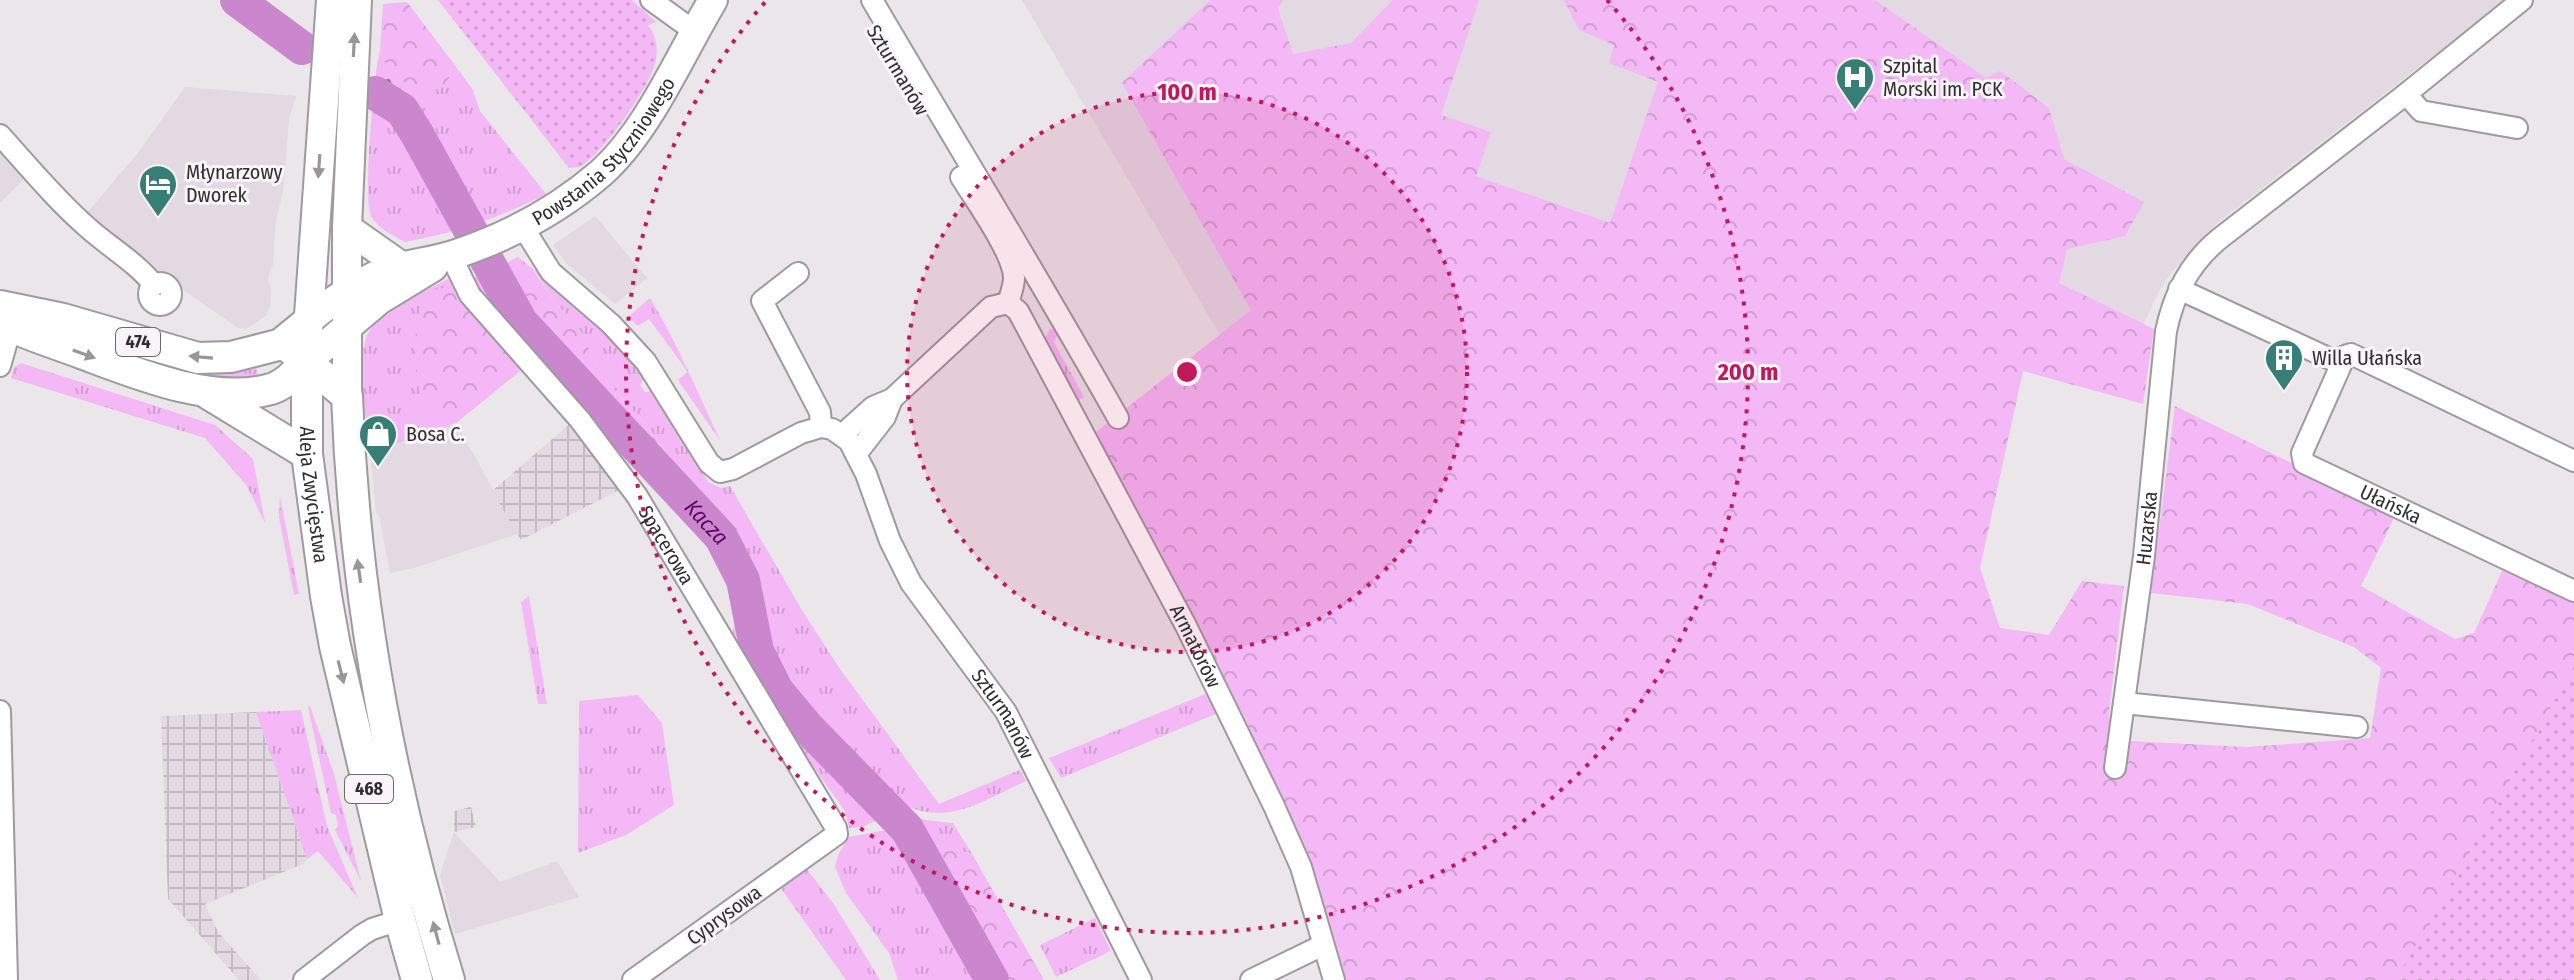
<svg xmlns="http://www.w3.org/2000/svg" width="2574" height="980" font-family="'Fira Sans Condensed',sans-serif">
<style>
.built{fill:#e2d9e3}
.industrial{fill:url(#industrial-grid)}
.grass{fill:url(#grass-tufts)}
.forest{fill:url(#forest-crowns)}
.park{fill:url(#park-dots)}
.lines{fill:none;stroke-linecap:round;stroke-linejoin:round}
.stream{stroke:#9c6c9e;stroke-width:6}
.river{stroke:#ca87cd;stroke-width:34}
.street-casing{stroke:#9e9a9e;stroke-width:24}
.secondary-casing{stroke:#9e9a9e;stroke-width:32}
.primary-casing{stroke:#9e9a9e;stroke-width:34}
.street{stroke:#fff;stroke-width:20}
.secondary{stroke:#fff;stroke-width:28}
.primary{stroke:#fff;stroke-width:30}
.oneway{fill:#989698}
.ring{fill:none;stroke:#c2185b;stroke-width:4;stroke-dasharray:4 8}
.labels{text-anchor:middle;stroke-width:6;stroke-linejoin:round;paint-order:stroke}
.shield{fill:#f8f4f8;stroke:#6c696c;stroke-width:2}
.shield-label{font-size:18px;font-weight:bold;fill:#302e30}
.poi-label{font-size:20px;fill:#302e30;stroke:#f8f4f8;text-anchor:start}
.street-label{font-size:20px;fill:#302e30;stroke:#f8f4f8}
.water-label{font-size:22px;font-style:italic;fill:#5d0562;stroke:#f8f4f8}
.centre{fill:#c2185b;stroke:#f8f4f8;stroke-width:4}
.ring-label{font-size:24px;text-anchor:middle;font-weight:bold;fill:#c2185b;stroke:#f8f4f8;stroke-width:6;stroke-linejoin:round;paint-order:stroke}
</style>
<defs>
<pattern id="industrial-grid" width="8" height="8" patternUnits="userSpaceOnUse" patternTransform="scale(2)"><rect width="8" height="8" fill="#e2d9e3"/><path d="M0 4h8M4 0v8" fill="none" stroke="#c2bbc3"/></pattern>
<pattern id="grass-tufts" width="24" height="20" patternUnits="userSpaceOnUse" patternTransform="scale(2)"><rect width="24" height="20" fill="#f3b8f5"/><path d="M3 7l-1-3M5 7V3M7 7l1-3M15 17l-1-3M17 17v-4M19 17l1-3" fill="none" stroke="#d19ed2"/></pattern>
<pattern id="forest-crowns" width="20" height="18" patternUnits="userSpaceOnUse" patternTransform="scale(2)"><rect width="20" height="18" fill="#f3b8f5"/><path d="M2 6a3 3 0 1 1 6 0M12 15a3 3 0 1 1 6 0" fill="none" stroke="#d19ed2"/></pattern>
<pattern id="park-dots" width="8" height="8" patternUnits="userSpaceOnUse" patternTransform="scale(2)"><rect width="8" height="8" fill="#f3b8f5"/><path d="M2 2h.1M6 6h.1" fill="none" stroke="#d19ed2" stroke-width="1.8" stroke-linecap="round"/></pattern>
</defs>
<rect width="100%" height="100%" fill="#eae6ea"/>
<g class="built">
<path d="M1022 0H2506L2217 223 2170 274 2158 293 2141 330 1251 310 1220 335Z"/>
<path d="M185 87 296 96 289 119 283 192 276 220 273 264 268 278 271 290 270 306 267 315 246 329 238 328 153 269 86 214 138 153Z"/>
<path d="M0 149 27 176 0 203Z"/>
<path d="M595 216 647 278 615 304 566 263 553 245Z"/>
<path d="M456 423 518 534 414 568 390 573 380 519 376 511 370 453Z"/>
<path d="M454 832 500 882 557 861 579 897 455 934 440 875Z"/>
</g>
<g class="industrial">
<path d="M572 422 623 488 521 540 492 491Z"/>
<path d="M256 712 307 859 303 864 205 904 218 932 261 980H239L168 899 161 716Z"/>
<path d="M471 807 476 827 454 832V811Z"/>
</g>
<g class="grass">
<path d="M380 50 386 61 446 86 454 64 473 90 480 111 546 194C501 217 455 233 405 242 393 235 378 229 371 216 363 198 374 73 380 50Z"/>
<path d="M534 269 614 340 645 377 640 385 645 392 652 391 687 443 708 482 721 488 730 486 803 612 840 669 939 804 1020 770 1026 781C983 800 950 826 904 805L895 811C859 773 785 710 768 663 761 644 765 622 761 603 754 572 725 518 700 499 692 493 683 488 675 481L672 462 650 429 603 377 578 326 555 303Z"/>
<path d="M448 279 526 366 456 423 370 453C367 426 354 352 370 330 381 314 430 288 448 279Z"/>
<path d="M650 298C678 344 698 394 721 442L678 380 688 372 649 319 638 326 628 317Z"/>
<path d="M1050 329 1059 331 1054 342 1084 397 1078 401 1043 342Z"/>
<path d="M60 333 199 371 217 373 257 369 258 381C190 383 123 353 60 333Z"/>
<path d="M21 363 215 425 253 459 265 523 247 486 205 438 11 378 14 367Z"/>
<path d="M280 496 299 594 294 595 279 517Z"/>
<path d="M529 596 547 704H538L521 602Z"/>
<path d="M739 601 753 652 771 690 801 726 860 784 886 815 863 827 849 828 845 811 796 743 731 635 739 612Z"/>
<path d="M1208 693 1218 713 1061 778 1049 758Z"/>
<path d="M638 695 662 723 674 805 626 835 578 853 579 701Z"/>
<path d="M310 706 334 774 361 881 335 830 338 826 336 815 331 813 308 707Z"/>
<path d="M301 710 327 826 358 898 318 851 307 859 256 712Z"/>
<path d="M908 815 925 820 953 823 972 854 924 842 918 844 914 827 906 817Z"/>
<path d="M892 823 924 870 984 980H898L889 953 846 893 835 867 838 855 849 837 886 830Z"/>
<path d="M806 868 835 906 880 980H846L780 887Z"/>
<path d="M1095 918 1111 951 1056 977 1040 945Z"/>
</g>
<g class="forest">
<path d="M1210 0H1283L1278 9 1293 54 1351 43 1393 0H1479L1441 115 1491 132 1476 176 1610 223 1658 82 1609 63 1614 45 1579 30 1564 0H1875L1986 78 2000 71 2049 108 2064 159 2144 202 2125 236 2067 249 2059 283 2154 329 2143 404 2023 371 1980 568 2000 628 2049 635 2082 581 2124 586 2109 713 2110 740 2247 747 2370 738 2381 668 2354 647 2248 604 2151 593 2175 406 2396 514 2361 586 2455 639 2474 633 2504 567 2574 600V980H1342L1314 888 1091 436 1251 310 1122 83Z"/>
<path d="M407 2 454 64 446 86 424 94 390 74 380 50 383 4Z"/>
<path d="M518 257 533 269 555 303 578 326 603 377 650 429 672 462 675 481 666 486 648 475 602 416 533 349 471 280Z"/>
<path d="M455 286 526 366 456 423C444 419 428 412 422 399 413 382 412 311 426 296 433 288 445 288 455 286Z"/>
<path d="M924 842 972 854 1044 980H997L977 940 918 844Z"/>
</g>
<g class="park">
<path d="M438 0H632L656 22 648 25C656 36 658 46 656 60 652 84 602 155 581 166 577 168 573 167 569 168Z"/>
<path d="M2574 666V980H2396Z"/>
</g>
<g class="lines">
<path class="stream" d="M388 82 394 105"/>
<g class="river">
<path d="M237 0 302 48"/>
<path id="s1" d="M375 93 402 110 417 134 521 322 721 537 743 580 757 651 777 691 807 727 907 829 992 980"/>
</g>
<defs>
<g id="street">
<path d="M651 0 694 31"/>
<path d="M872 0C954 140 1039 277 1118 418"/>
<path d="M2406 94 2421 111 2517 128"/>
<path d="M0 135C28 166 56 200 87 227 109 247 136 262 154 285"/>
<path d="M961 177C975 200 1014 254 1014 278 1014 286 1010 296 1008 303"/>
<path id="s2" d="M523 227 551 272 611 324 646 362 709 463 720 472 733 469 801 433 821 427 832 429 849 441 866 474 890 541 911 583 1006 712 1141 980"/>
<path id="s3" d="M451 256 470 295 580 420 637 496 836 828 837 834 633 980"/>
<path d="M798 273 762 301 820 412 821 427"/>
<circle cx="160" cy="294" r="11"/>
<path d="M2179 289 2341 364"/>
<path id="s4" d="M1008 303 1018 311 1186 626 1274 806 1301 867 1334 980"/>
<path d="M0 366 11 327"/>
<path d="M842 435 873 407 892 399 991 307 1008 303"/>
<path d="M857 453 885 417 892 399"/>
<path id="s5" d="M2574 461 2351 354 2345 356 2302 453 2304 463 2574 591"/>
<path d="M2124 703 2357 727"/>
<path d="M0 711 7 980"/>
<path id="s6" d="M2115 768 2144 556 2166 331C2174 294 2189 264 2219 239L2406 94 2522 0"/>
<path d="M304 980 362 935 372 929 400 920"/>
<path d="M1251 980 1323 945"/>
</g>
<g id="secondary">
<path d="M347 228 401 266"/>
<path d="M308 330 331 0"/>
<path id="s7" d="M278 345C309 320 340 292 377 275 401 264 428 263 453 255 508 237 557 211 601 173 649 130 680 55 713 0"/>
<path d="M307 361 379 300 433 267"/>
<path d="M347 396V228L357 0"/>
</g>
<g id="primary">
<path d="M0 306 63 319 198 358 231 357 278 345H286L347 396C354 593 391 792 449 980"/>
<path d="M0 322C26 334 54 343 81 353 135 373 209 404 267 390 283 387 296 373 307 361"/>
<path id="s8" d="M307 361V454L326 596 335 646 400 920 417 980"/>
<path d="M207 393 307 454"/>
</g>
</defs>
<use href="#street" class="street-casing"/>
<use href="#secondary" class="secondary-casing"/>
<use href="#primary" class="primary-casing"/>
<use href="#street" class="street"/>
<use href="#secondary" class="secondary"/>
<use href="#primary" class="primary"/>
</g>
<defs><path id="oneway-solid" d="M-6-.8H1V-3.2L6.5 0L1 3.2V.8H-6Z" transform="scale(2)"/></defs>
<g class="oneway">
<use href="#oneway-solid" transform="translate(354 45) rotate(-87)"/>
<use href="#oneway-solid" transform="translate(319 166) rotate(94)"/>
<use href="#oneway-solid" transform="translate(84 354) rotate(20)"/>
<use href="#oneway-solid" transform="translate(201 357) rotate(-175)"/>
<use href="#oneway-solid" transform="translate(359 571) rotate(-98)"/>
<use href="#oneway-solid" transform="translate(341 672) rotate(76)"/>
<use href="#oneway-solid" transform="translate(436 933) rotate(-105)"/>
</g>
<circle cx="1187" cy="372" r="280" fill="#c2185b" fill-opacity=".12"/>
<g class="ring">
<circle cx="1187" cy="372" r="280"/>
<path d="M1607 0A561 561 0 1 1 767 0"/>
</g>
<defs>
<symbol id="hospital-pin" viewBox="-11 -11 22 30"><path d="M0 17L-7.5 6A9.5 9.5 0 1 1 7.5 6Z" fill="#377e77" stroke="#f8f4f8"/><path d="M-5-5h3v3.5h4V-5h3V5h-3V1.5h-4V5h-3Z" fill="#fff"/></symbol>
<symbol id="hotel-pin" viewBox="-11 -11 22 30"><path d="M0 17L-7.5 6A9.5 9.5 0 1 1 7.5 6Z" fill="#377e77" stroke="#f8f4f8"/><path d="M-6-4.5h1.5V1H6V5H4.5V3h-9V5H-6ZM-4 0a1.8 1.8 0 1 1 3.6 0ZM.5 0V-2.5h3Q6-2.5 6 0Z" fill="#fff"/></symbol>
<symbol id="building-pin" viewBox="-11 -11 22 30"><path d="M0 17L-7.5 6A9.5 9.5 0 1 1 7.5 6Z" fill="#377e77" stroke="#f8f4f8"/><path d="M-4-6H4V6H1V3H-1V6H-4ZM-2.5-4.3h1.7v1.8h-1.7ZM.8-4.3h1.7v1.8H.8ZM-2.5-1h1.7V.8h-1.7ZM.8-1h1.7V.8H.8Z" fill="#fff"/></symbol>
<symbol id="shop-pin" viewBox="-11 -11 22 30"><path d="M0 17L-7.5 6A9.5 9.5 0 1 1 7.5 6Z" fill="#377e77" stroke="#f8f4f8"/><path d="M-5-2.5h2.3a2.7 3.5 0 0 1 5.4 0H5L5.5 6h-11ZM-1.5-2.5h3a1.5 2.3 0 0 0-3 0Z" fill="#fff"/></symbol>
</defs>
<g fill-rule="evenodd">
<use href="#hospital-pin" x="1833" y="55" width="44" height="60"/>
<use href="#hotel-pin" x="136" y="162" width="44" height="60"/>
<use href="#building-pin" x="2262" y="336" width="44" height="60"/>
<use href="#shop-pin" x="356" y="412" width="44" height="60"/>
</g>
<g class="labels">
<g class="shield">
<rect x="116" y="328" width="44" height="28" rx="6"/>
<rect x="345" y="775" width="48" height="28" rx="6"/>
</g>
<g class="shield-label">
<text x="138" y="348">474</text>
<text x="369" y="795">468</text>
</g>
<g class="poi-label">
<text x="1883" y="73">Szpital<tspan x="1883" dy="23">Morski im. PCK</tspan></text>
<text x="186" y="179">Młynarzowy<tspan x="186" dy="23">Dworek</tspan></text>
<text x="2312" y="365">Willa Ułańska</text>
<text x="406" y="441">Bosa C.</text>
</g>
<g class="street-label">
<text transform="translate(898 70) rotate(59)" y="7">Szturmanów</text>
<text dy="7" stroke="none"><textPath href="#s7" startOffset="388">Powstania Styczniowego</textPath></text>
<text dy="7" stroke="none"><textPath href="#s8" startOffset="134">Aleja Zwycięstwa</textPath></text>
<text dy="7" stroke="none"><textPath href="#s5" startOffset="466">Ułańska</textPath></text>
<text dy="7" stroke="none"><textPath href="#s6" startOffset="242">Huzarska</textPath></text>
<text dy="7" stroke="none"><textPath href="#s3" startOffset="362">Spacerowa</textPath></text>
<text dy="7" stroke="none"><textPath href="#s4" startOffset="392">Armatorów</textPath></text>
<text dy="7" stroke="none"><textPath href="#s2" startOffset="776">Szturmanów</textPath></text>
<text transform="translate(724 915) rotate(-36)" y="7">Cyprysowa</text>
</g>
<g class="water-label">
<text dy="8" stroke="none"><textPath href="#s1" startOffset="548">Kacza</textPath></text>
</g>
</g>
<circle cx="1187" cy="372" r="12" class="centre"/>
<g class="ring-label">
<text x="1187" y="100">100 m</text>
<text x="1748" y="380">200 m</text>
</g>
</svg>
